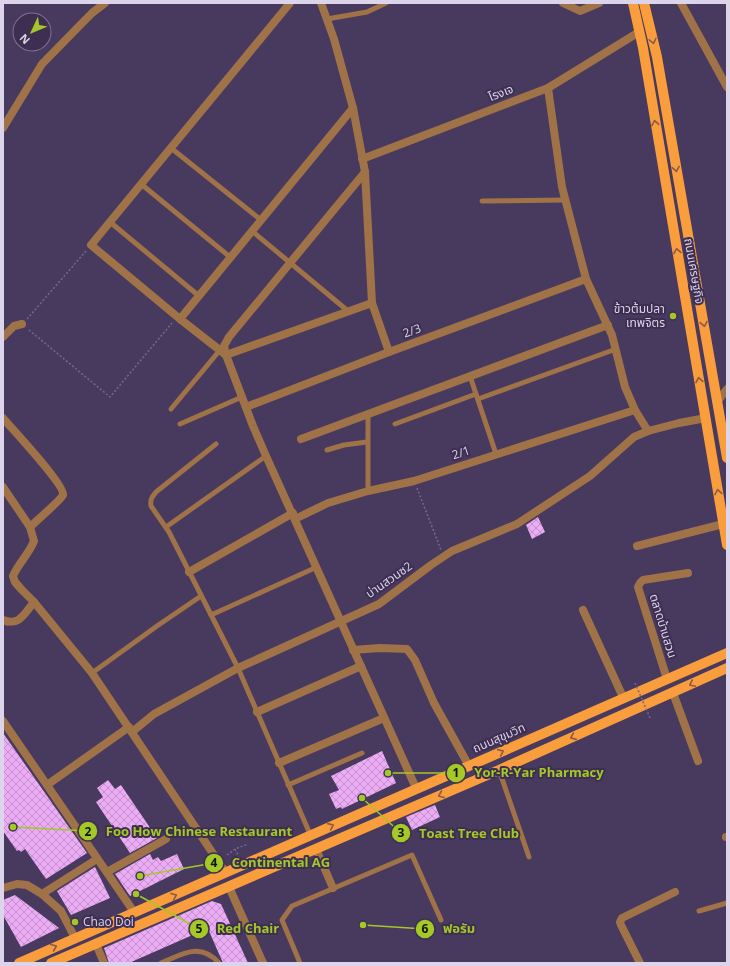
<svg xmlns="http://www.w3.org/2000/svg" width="730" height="966" font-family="'Open Sans','Noto Sans Thai',sans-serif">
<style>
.building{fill:url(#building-cross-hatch)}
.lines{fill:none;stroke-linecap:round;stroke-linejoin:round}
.path{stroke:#766989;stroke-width:1.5;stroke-dasharray:2 2;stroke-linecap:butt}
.service{stroke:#9f7248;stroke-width:5}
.minor{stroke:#9f7248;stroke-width:8}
.tertiary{stroke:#9f7248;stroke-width:8}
.primary{stroke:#fa9d3c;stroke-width:10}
.path-bridge{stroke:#766989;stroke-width:1.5;stroke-dasharray:2 2;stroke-linecap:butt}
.oneway{stroke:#895b49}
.poi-dot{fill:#a4c825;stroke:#3e2f52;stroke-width:1.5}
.labels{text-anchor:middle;stroke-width:4;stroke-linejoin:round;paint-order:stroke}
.street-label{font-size:12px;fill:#dcd4ea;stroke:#3e2f52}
.poi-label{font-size:12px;fill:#dcd4ea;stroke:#3e2f52;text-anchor:end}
.leader{fill:none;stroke:#a4c825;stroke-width:1.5}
.callout-dot{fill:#a4c825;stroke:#3e2f52;stroke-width:1.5}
.mark-label{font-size:12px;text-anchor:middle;font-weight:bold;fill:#111}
.callout-label{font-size:13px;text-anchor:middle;font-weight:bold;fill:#a4c825;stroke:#3e2f52;stroke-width:4;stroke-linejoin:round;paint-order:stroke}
</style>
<defs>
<pattern id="building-cross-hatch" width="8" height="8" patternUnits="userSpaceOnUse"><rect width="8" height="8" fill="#ecacf5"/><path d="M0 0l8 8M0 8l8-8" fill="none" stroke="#c291c9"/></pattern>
</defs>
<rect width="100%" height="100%" fill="#48395e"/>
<g class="building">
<path d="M538 517 545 532 532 539 526 525Z"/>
<path d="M3 733 87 853 46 879 25 849 21 852 19 850 17 851 3 831Z"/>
<path d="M382 751 396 783 342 809 341 807 336 809 329 794 339 790 331 776Z"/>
<path d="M108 780 115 789 121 785 157 838 130 853 96 802 103 797 97 788Z"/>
<path d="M435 805 440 817 412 830 406 817Z"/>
<path d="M150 854 153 860 158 857 161 861 177 854 184 869 130 896 115 874Z"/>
<path d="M95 867 110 898 71 915 57 891Z"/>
<path d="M15 895 59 928 21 947 3 915V900Z"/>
<path d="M212 901 221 904 248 963H223L209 931 206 933 204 930 129 963H109L104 948Z"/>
</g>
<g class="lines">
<g class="path">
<path d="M27 319 86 251"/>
<path d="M29 330 110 397 172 323"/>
<path d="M417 488 441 550"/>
<path d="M235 849 239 857"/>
<path d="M227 855 235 849 248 844"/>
</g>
<g class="service">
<path d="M327 19 367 12 386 3"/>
<path d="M171 148 261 220"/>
<path d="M141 184 230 257"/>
<path d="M482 201 565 200"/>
<path d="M110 222 199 296"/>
<path d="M252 231 348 311"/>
<path d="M470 376 496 454"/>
<path d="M478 399 616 349"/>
<path d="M171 409 220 350"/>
<path d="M368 414V491"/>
<path d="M180 424 242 397"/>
<path d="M395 424 476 394"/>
<path d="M216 444 156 492C152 497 150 499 151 506L169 532 238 668 310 834"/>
<path d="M327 450 344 445 367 442"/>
<path d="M166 527 266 456"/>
<path d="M211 615 317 567"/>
<path d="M92 673 157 626 201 596"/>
<path d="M499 770 529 857"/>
<path d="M288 785 362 753"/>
<path d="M699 911 727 903"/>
<path d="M161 963C183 954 200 942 219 963"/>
<path d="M300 963 282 920 292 906 412 855 441 920"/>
</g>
<g class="minor">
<path d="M321 3 334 39 353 108 365 172 372 303 389 352"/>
<path d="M563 3 580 11 599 3"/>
<path d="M681 3 727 87"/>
<path d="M548 88 562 187 586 279 612 335 625 387 635 410 648 431"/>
<path d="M362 159 548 88 639 32"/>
<path d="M365 172 229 337 224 346 226 355 253 426 266 456 416 788"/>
<path d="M180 319 353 108"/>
<path d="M3 337 14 326 22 324"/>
<path d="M226 355 180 319 91 245 290 3"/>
<path d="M226 355 372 303"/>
<path d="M717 402 727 389"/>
<path d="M246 407 389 352 586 279"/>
<path d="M3 418C12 429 65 485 63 495 61 500 36 521 30 527"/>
<path d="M301 439 608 325"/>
<path d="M3 487 30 527 34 541C29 554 18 564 13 576L15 582 22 590 34 602 92 673 226 873"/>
<path d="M295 519 328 503 368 491 414 481 635 410"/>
<path d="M637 546 723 524"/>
<path d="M189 572 293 513"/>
<path d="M583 610 623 697"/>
<path d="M3 620C19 627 25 613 34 602"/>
<path d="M353 650 380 648 407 649 415 660 434 703 469 766"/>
<path d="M667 679 638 587 640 583 643 580 688 573"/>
<path d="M673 693 698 761"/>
<path d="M257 712 361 666"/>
<path d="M3 721 134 912"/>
<path d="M132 732 154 714 238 668 379 604 431 565 452 551 517 524 590 476 634 437 648 431 679 423 706 418"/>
<path d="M279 763 384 718"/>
<path d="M47 785 129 727"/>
<path d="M726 837H727"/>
<path d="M316 849 333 888"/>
<path d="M107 872 166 839"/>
<path d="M3 888 17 884 27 885 42 894 61 911 75 938"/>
<path d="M42 894 97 859"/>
<path d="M96 944 104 963"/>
<path d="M640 963 621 925 620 922 622 918 675 892"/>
</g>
<g class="tertiary">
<path d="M3 128 42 64 92 13 105 3"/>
<path d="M229 887 263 963"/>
</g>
<g class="primary">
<path d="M633 3 643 48 727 545"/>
<path d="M644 3 657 57 727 458"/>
<path d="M19 963C255 860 490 755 727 653"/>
<path d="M51 963 499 770 727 668"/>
</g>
<path class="path-bridge" d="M635 683 650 718"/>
</g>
<defs><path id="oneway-chevron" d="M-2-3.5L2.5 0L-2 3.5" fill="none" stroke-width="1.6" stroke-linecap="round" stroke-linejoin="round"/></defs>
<g class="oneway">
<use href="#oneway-chevron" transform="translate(653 41) rotate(77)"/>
<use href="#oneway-chevron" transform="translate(655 123) rotate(-100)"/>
<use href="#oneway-chevron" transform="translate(676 169) rotate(80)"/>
<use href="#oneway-chevron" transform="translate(677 251) rotate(-100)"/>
<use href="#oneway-chevron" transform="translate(704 324) rotate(80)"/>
<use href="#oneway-chevron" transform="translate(699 380) rotate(-100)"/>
<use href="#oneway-chevron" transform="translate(718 492) rotate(-100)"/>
<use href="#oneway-chevron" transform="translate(692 684) rotate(155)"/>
<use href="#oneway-chevron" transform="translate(573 737) rotate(156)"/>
<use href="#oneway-chevron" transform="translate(501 752) rotate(-24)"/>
<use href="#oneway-chevron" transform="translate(441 795) rotate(157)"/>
<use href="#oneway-chevron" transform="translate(331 826) rotate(-24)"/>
<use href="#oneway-chevron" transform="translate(174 896) rotate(-23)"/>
<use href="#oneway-chevron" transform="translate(54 947) rotate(-23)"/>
</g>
<g class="poi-dot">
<circle cx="673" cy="316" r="4"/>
<circle cx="75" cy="922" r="4"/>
</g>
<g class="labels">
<g class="street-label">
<text transform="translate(501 93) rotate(-21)" y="4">โรงเจ</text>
<text transform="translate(694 271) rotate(80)" y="4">ถนนเศรษฐกิจ</text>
<text transform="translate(412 331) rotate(-20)" y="4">2/3</text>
<text transform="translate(461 453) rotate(-18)" y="4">2/1</text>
<text transform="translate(389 580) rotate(-35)" y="4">บ่านสวนซ2</text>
<text transform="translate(663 626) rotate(73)" y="4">ตลาดบ้านสวน</text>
<text transform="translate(499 738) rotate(-24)" y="4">ถนนสุขุมวิท</text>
</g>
<g class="poi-label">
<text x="665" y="313">ข้าวต้มปลา<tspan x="665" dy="14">เทพจิตร</tspan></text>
<text x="83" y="926" text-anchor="start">Chao Doi</text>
</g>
</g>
<path class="leader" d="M388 773L456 773M13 827L88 831M362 798L401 833M140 876L214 863M136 894L199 929M363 925L425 929"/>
<g class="callout-dot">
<circle cx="388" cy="773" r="4"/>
<circle cx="13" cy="827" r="4"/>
<circle cx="362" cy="798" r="4"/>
<circle cx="140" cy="876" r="4"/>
<circle cx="136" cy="894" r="4"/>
<circle cx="363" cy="925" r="4"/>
<circle cx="456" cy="773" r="10"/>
<circle cx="88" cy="831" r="10"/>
<circle cx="401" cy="833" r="10"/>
<circle cx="214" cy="863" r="10"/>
<circle cx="199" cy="929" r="10"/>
<circle cx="425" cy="929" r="10"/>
</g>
<g class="mark-label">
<text x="456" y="777">1</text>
<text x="88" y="836">2</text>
<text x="401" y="837">3</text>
<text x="214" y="867">4</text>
<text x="199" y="933">5</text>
<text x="425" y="933">6</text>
</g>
<g class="callout-label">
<text x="539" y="777">Yor-R-Yar Pharmacy</text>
<text x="199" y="836">Foo How Chinese Restaurant</text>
<text x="469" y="838">Toast Tree Club</text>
<text x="281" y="867">Continental AG</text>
<text x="248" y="933">Red Chair</text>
<text x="459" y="933">ฟอรัม</text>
</g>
<rect width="730" height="966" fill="none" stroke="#dcd4ea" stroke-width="8"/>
<g transform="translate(32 32) rotate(226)"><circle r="19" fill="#3e2f52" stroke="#7d718f"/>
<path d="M0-3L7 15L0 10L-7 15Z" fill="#a4c825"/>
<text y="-6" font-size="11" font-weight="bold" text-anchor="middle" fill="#dcd4ea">N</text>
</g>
</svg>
